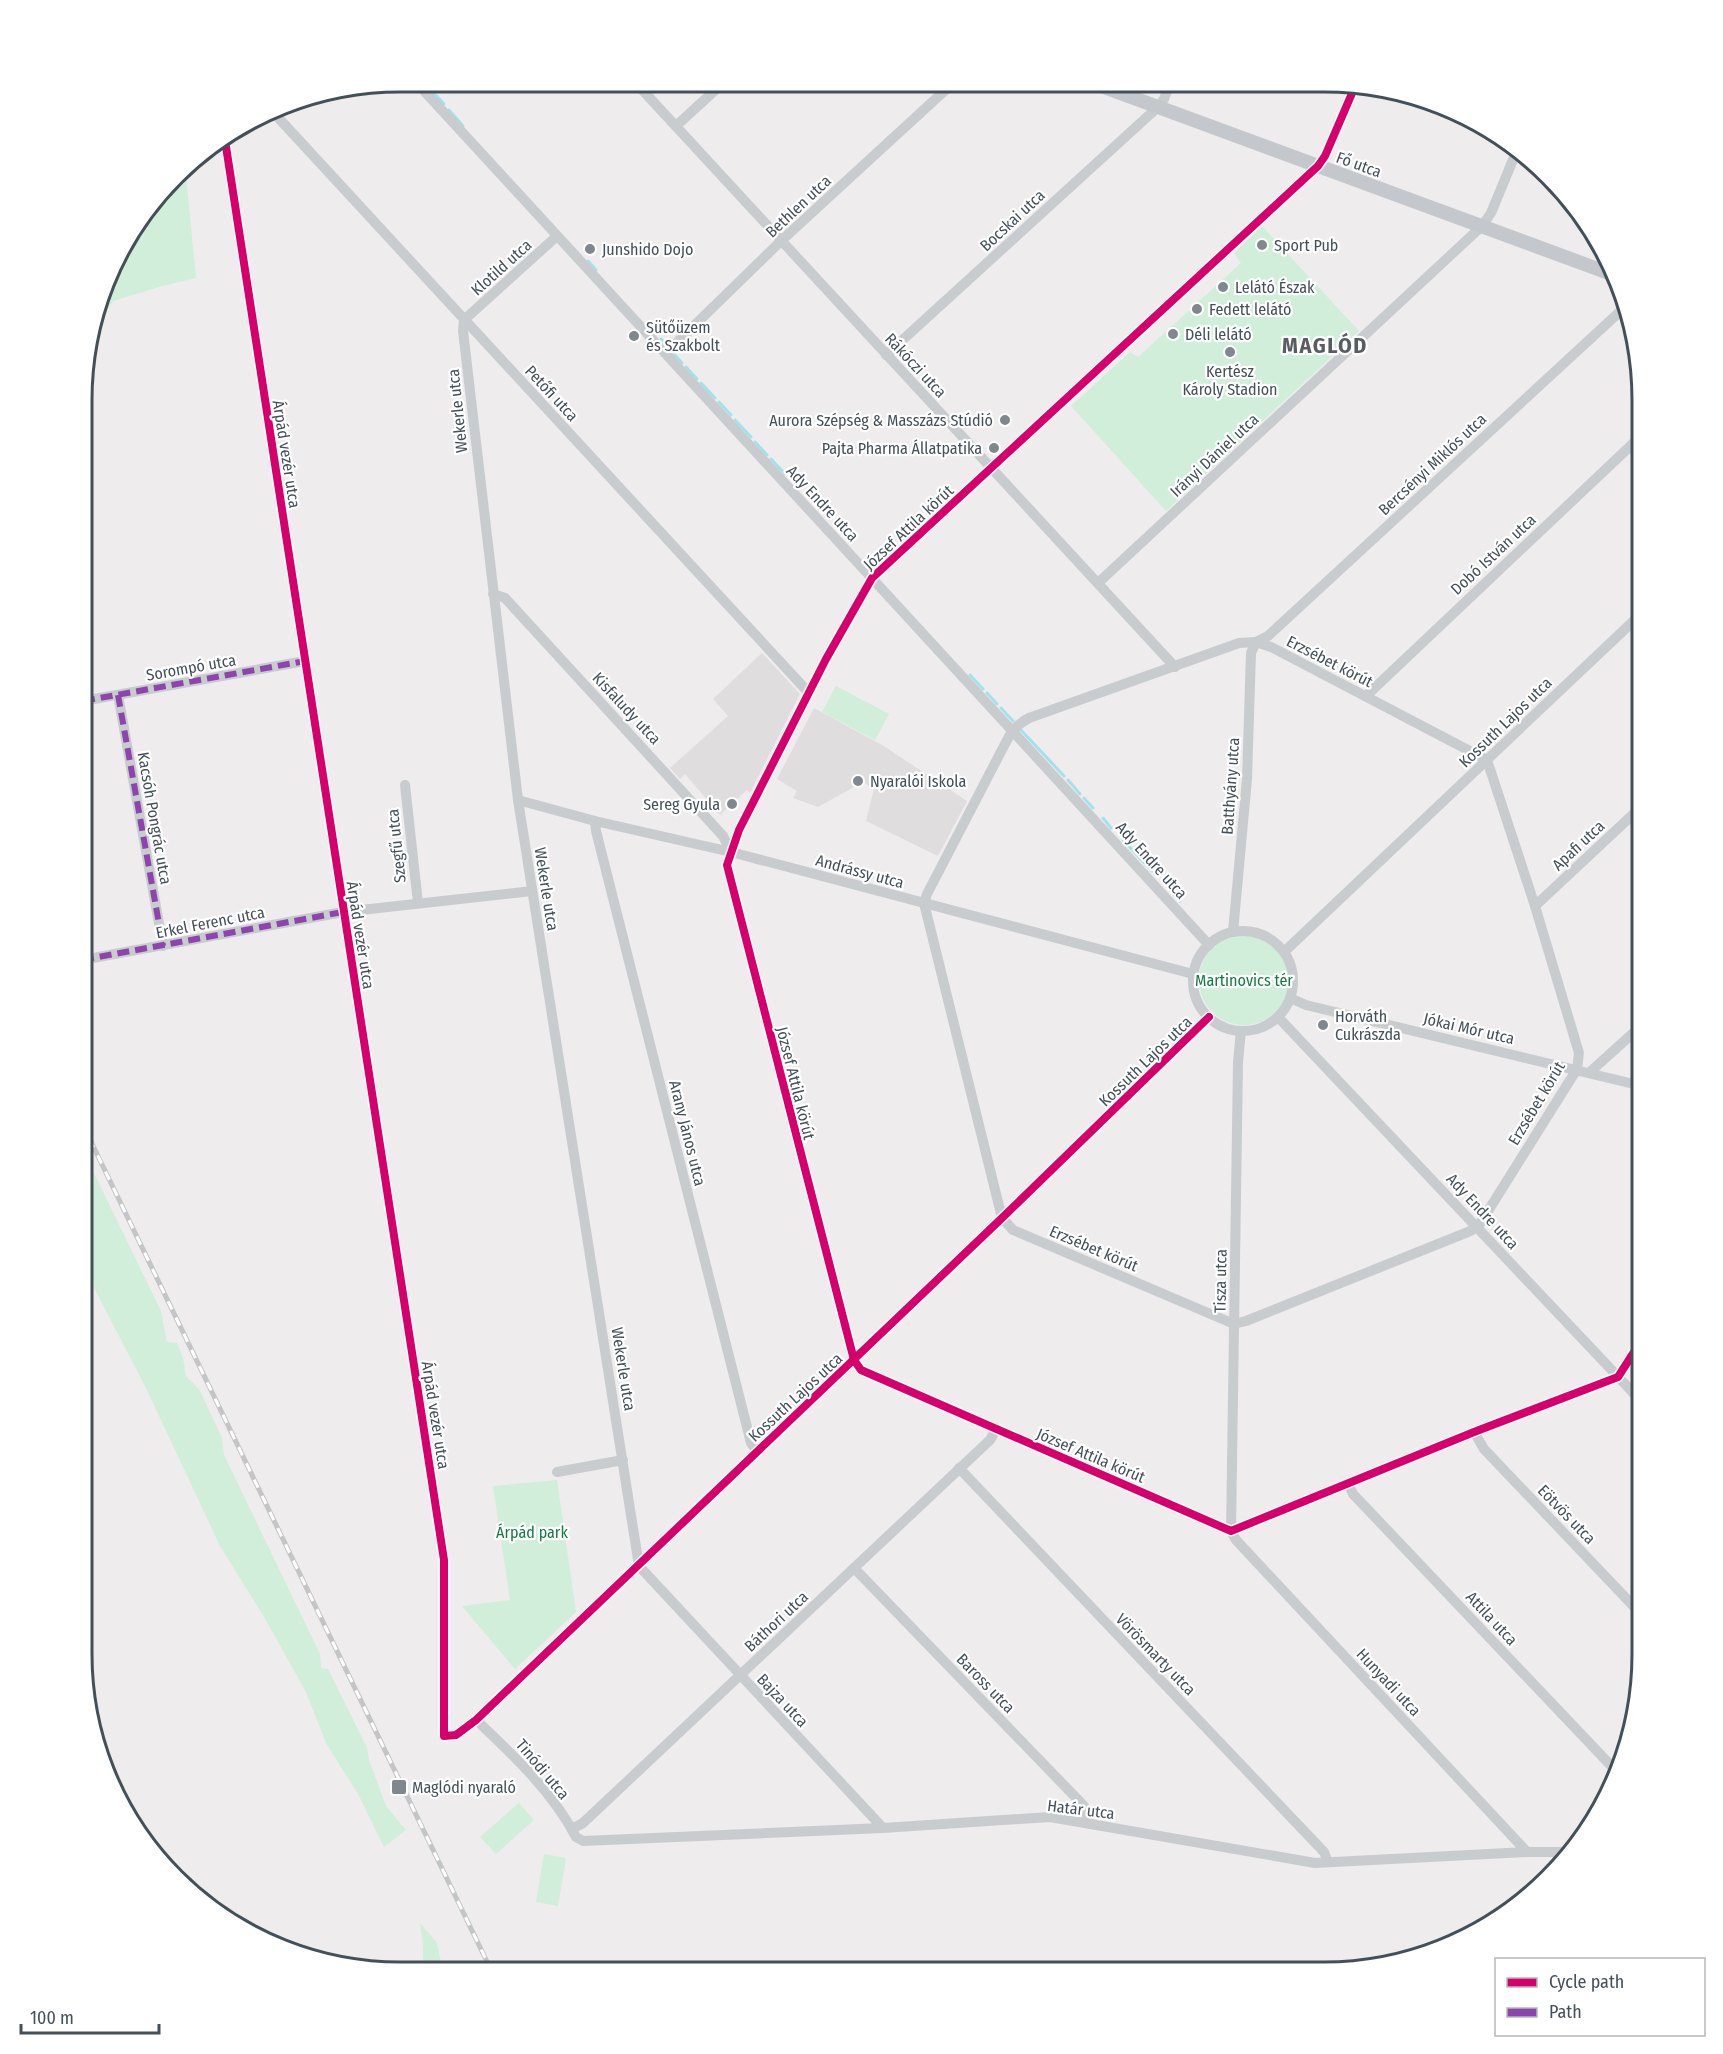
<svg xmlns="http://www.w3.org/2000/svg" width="1723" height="2054" font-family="'Fira Sans Condensed',sans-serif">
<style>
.education{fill:#e0dddf}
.green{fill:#d0eed9}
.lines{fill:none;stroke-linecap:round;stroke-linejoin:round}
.stream{stroke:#a3e2ed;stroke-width:3}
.minor{stroke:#c9ccce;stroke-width:10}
.major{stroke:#c4c8cc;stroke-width:14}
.rail-casing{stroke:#c3c5c7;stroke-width:5}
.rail{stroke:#fff;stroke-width:3;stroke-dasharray:9;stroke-linecap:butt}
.quiet{stroke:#8e44ad;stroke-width:6;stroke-dasharray:12 6;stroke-linecap:butt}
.cycleway-casing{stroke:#fff;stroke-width:11}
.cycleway{stroke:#d6006c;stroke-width:8}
.poi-dot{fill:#80878d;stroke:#fff;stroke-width:2}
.labels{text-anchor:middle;stroke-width:4.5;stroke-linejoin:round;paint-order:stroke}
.street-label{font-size:16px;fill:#445059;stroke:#fff}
.poi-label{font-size:16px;fill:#445059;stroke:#fff;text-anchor:start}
.park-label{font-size:16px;fill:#147b41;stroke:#fff}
.district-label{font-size:22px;font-weight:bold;letter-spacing:1.5px;fill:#585d61;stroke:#fff}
.rim{fill:none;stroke:#445059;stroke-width:3}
</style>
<rect width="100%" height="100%" fill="#eeeced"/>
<g class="education">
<path d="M762 653 800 694 750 793 747 790 720 815 685 774 680 779 670 768 728 716 713 699Z"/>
<path d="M814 708 882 745 967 801 938 856 866 821 874 789 863 782 818 807 793 798 797 791 777 779Z"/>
</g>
<g class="green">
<path d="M185 166 196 278 162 286 113 301 93 331 124 241Z"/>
<path d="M1262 226 1359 331 1166 511 1071 406 1130 352 1138 357 1241 263 1234 253Z"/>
<path d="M836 686 889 714 875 740 822 712Z"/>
<circle cx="1244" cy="980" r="45"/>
<path d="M82 1155 89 1163 161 1311 167 1342 177 1343 183 1358 186 1376 199 1389 222 1438 224 1455 320 1654 321 1668 328 1669 367 1748 369 1760 386 1806 406 1830 384 1847 358 1794 326 1743 306 1692 263 1615 220 1546 146 1388 90 1280 82 1251Z"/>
<path d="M557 1480 576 1612 515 1669 462 1606 510 1600 493 1486Z"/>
<path d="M519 1803 534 1820 496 1854 480 1837Z"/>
<path d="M544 1854 566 1858 558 1906 536 1902Z"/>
<path d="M420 1923 437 1943 443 1972H423V1945Z"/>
</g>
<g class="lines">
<g class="stream">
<path d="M423 81 427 86"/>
<path d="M431 90 444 104"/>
<path d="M449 110 463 126"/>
<path d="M588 261 596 270"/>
<path d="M661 339 668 346"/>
<path d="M673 353 682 363"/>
<path d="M686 367 697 379"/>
<path d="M701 383 715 398"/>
<path d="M719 402 731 415"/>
<path d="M735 420 751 437"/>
<path d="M755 442 767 455"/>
<path d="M771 459 785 474"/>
<path d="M970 675 983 689"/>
<path d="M987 693 997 704"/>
<path d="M1001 708 1013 721"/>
<path d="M1020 729 1064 776"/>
<path d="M1068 780 1080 794"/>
<path d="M1084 798 1093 808"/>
<path d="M1103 818 1111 828"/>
<path d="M1123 840 1152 871"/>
<path d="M1174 895 1180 901"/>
</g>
<g class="minor">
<path d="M415 81 1209 945"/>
<path d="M635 82 1175 667"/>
<path d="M1356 84 1325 156 1318 166 872 578 826 659 739 830 727 865 854 1360 861 1370 1231 1531 1474 1432 1618 1377 1641 1341"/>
<path d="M273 112 809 693"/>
<path d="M676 126 724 82"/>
<path d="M225 140 444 1560V1736L456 1735 476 1720 1002 1218 1209 1017"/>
<path d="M464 320 463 331 518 800 639 1566 883 1828"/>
<path d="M464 320 557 236"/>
<path d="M666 353 782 240 953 83"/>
<path d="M886 355 1158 107 1164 99 1170 83"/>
<path d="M1098 583 1482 226 1491 213 1517 150"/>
<path d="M493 594 505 598 723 836 731 852"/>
<path d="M1256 642 1271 647 1487 760 1535 906 1579 1053 1577 1069 1478 1227 1468 1232 1246 1321 1234 1324 1013 1230 1002 1218 924 903 927 894 1006 742C1012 730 1018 724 1029 718L1239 643Z"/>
<path d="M118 695 163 946"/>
<path d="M1366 696 1642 435"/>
<path d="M83 701 305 661"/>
<path d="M405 785 418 903"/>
<path d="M518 800 595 821 731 852 1193 974"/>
<path d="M595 821 596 831 751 1443 757 1451"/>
<path d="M1535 906 1642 806"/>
<circle cx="1243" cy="981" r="50"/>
<path d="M1233 932 1247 779 1251 653 1256 642 1268 636 1626 306"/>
<path d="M1284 952 1642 613"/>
<path d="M82 960 343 912 532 891"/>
<path d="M1290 998 1306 1005 1642 1086"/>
<path d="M1278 1017 1641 1401"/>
<path d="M1241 1031 1238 1062 1231 1531 1236 1540 1527 1852"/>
<path d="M1590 1072 1642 1025"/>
<path d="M1474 1432 1484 1449 1641 1614"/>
<path d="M959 1468 1324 1852 1328 1862"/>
<path d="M557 1472 623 1460"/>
<path d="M1348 1483 1353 1494 1617 1772"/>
<path d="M854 1568 1084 1806 1090 1824"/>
<path d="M476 1720C513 1755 552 1791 576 1837L583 1841 883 1828 1050 1817 1315 1863 1527 1852H1572"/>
<path d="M572 1829 583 1823 990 1440 996 1429"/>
</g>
<path class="major" d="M1093 83 1614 275"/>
<defs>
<path id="rail" d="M82 1123 492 1972"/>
</defs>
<use href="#rail" class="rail-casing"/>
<use href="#rail" class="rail"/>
<g class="quiet">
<path d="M118 695 163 946"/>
<path d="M83 701 305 661"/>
<path d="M82 960 343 912"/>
</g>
<defs>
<g id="cycleway">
<path d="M1356 84 1325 156 1318 166 872 578 826 659 739 830 727 865 854 1360 861 1370 1231 1531 1474 1432 1618 1377 1641 1341"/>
<path d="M225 140 444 1560V1736L456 1735 476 1720 1002 1218 1209 1017"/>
</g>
</defs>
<use href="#cycleway" class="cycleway-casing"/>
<use href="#cycleway" class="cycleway"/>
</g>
<g class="poi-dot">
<circle cx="1262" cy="245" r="6"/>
<circle cx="590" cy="249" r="6"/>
<circle cx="1223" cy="287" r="6"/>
<circle cx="1197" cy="309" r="6"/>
<circle cx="1173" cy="334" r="6"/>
<circle cx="634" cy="336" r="6"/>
<circle cx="1230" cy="352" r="6"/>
<circle cx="1005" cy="420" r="6"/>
<circle cx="994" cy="448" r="6"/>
<circle cx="858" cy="781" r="6"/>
<circle cx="732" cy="804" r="6"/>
<circle cx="1323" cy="1025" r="6"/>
<rect x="391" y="1779" width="16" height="16" rx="3"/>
</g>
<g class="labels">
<g class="street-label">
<text transform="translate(1359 164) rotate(20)" y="6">Fő utca</text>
<text transform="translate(798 206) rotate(-43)" y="6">Bethlen utca</text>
<text transform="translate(1012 220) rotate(-43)" y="6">Bocskai utca</text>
<text transform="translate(501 267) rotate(-42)" y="6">Klotild utca</text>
<text transform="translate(916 365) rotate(47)" y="6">Rákóczi utca</text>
<text transform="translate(552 393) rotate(47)" y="6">Petőfi utca</text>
<text transform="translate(457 411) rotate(-96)" y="6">Wekerle utca</text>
<text transform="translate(287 454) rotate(81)" y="6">Árpád vezér utca</text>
<text transform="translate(1214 455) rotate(-43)" y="6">Irányi Dániel utca</text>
<text transform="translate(1432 464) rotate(-43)" y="6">Bercsényi Miklós utca</text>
<text transform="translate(823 503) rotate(47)" y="6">Ady Endre utca</text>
<text transform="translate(908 527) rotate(-43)" y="6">József Attila körút</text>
<text transform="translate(1493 554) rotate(-43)" y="6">Dobó István utca</text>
<text transform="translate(1330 661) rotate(27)" y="6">Erzsébet körút</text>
<text transform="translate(191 667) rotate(-10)" y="6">Sorompó utca</text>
<text transform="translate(627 708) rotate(47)" y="6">Kisfaludy utca</text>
<text transform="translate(1505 722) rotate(-44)" y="6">Kossuth Lajos utca</text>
<text transform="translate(1230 786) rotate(-86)" y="6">Batthyány utca</text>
<text transform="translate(155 818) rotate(80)" y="6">Kacsóh Pongrác utca</text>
<text transform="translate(1578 845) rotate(-43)" y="6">Apafi utca</text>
<text transform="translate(396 846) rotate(-96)" y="6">Szegfű utca</text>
<text transform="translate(1152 860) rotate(48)" y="6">Ady Endre utca</text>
<text transform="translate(860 871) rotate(15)" y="6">Andrássy utca</text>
<text transform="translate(547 889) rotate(81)" y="6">Wekerle utca</text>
<text transform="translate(210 922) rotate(-11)" y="6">Erkel Ferenc utca</text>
<text transform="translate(361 935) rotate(81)" y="6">Árpád vezér utca</text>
<text transform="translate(1469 1028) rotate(13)" y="6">Jókai Mór utca</text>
<text transform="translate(1145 1061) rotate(-44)" y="6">Kossuth Lajos utca</text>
<text transform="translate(796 1083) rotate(76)" y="6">József Attila körút</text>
<text transform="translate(1536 1103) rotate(-59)" y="6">Erzsébet körút</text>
<text transform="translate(688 1133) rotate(76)" y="6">Arany János utca</text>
<text transform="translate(1483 1211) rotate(47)" y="6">Ady Endre utca</text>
<text transform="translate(1094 1248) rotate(23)" y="6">Erzsébet körút</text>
<text transform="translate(1220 1281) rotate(-89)" y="6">Tisza utca</text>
<text transform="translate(624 1369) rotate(81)" y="6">Wekerle utca</text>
<text transform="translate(795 1397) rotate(-43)" y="6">Kossuth Lajos utca</text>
<text transform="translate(436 1415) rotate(81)" y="6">Árpád vezér utca</text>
<text transform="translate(1091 1455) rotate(23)" y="6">József Attila körút</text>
<text transform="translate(1567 1514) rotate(46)" y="6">Eötvös utca</text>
<text transform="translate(1492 1618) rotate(47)" y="6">Attila utca</text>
<text transform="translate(776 1621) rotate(-43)" y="6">Báthori utca</text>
<text transform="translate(1156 1654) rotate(46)" y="6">Vörösmarty utca</text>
<text transform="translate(1389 1682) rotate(47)" y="6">Hunyadi utca</text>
<text transform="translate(986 1683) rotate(46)" y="6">Baross utca</text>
<text transform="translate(783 1700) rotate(47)" y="6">Bajza utca</text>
<text transform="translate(543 1769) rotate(50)" y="6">Tinódi utca</text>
<text transform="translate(1081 1809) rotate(7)" y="6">Határ utca</text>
</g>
<g class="poi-label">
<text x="1274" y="251">Sport Pub</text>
<text x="602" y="255">Junshido Dojo</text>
<text x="1235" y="293">Lelátó Észak</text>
<text x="1209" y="315">Fedett lelátó</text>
<text x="646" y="333">Sütőüzem<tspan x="646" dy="18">és Szakbolt</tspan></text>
<text x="1185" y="340">Déli lelátó</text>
<text x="1230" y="377" text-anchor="middle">Kertész<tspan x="1230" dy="18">Károly Stadion</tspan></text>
<text x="993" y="426" text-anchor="end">Aurora Szépség &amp; Masszázs Stúdió</text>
<text x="982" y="454" text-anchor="end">Pajta Pharma Állatpatika</text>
<text x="870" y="787">Nyaralói Iskola</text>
<text x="720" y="810" text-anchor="end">Sereg Gyula</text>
<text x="1335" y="1022">Horváth<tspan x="1335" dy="18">Cukrászda</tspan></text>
<text x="412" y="1793">Maglódi nyaraló</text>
</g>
<g class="park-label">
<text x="1244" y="986">Martinovics tér</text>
<text x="532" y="1538">Árpád park</text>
</g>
<g class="district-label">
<text x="1325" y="353">MAGLÓD</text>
</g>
</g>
<path d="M0 0H1723V2054H0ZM400 92H1324A308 308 0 0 1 1632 400V1654A308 308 0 0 1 1324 1962H400A308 308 0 0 1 92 1654V400A308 308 0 0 1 400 92Z" fill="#fff" fill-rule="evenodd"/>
<path class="rim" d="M400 92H1324A308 308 0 0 1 1632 400V1654A308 308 0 0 1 1324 1962H400A308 308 0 0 1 92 1654V400A308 308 0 0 1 400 92Z"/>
<rect x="1495" y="1958" width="210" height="78" fill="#ffffff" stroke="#b4b9bd" stroke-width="1.5"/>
<rect x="1507" y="1978" width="30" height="9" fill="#d6006c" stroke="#b4b9bd" stroke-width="1.5"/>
<text x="1549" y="1988" font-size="18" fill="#445059">Cycle path</text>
<rect x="1507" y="2008" width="30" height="9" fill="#8e44ad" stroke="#b4b9bd" stroke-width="1.5"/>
<text x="1549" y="2018" font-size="18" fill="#445059">Path</text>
<path d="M21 2024v9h138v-9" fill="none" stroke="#445059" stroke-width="3"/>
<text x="30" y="2024" font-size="18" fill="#445059" stroke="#ffffff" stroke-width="4.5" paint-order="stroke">100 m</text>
</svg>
